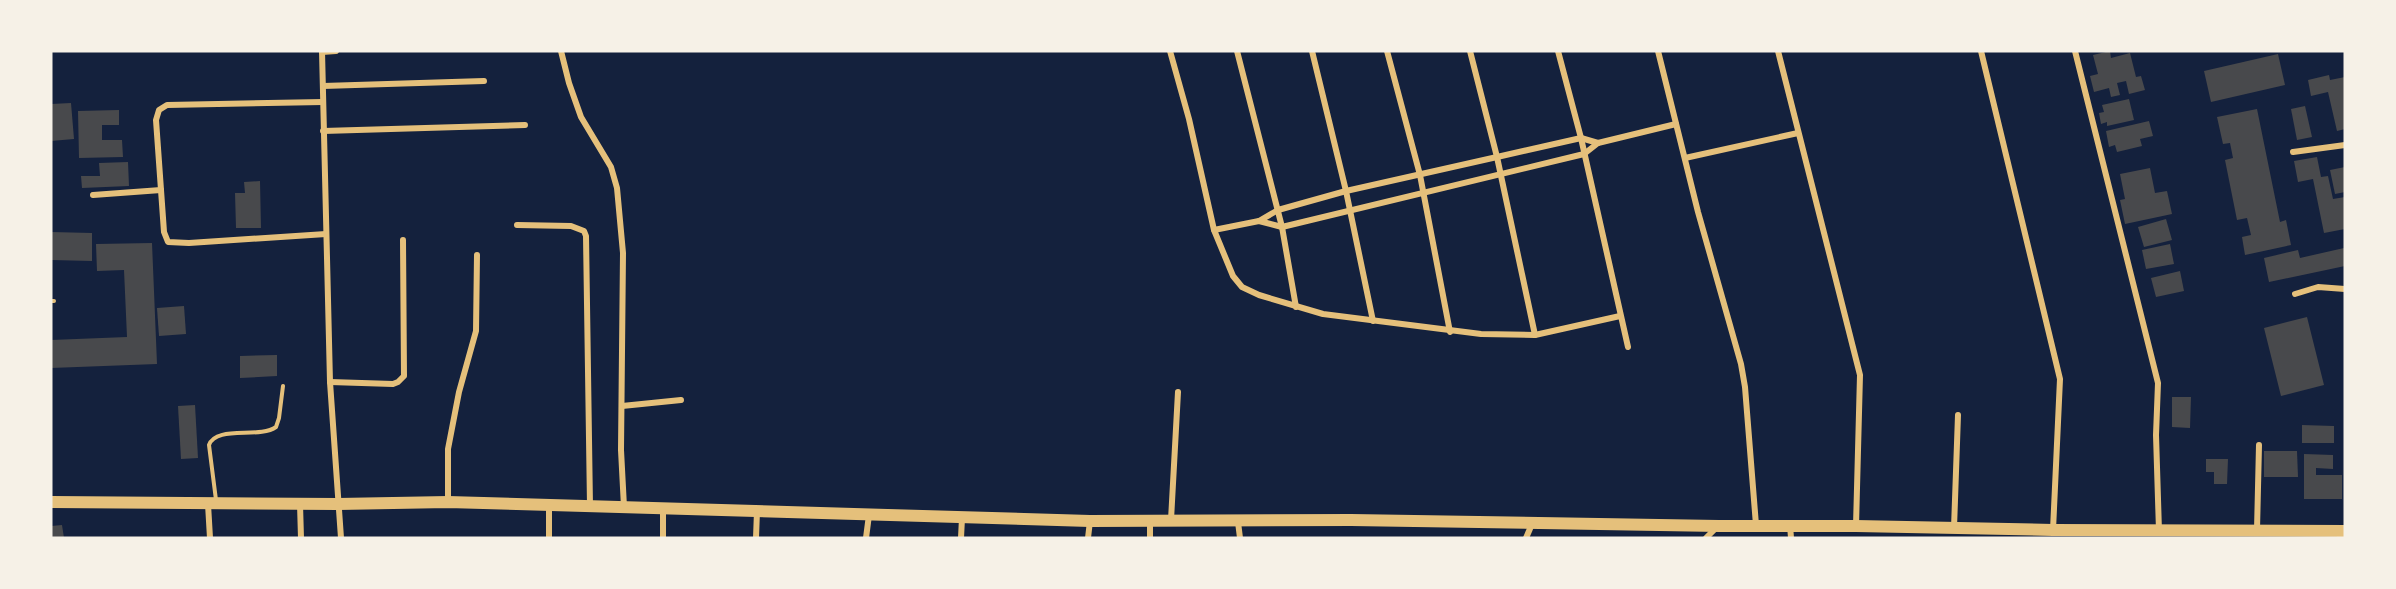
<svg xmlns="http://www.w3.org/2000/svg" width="2396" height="589" font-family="'Playfair Display',serif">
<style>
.building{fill:#48494c}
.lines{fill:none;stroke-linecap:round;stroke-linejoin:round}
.service{stroke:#e5c07b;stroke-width:4}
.minor{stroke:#e5c07b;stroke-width:6}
.primary{stroke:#e5c07b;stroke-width:12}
</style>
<rect width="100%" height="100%" fill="#14213d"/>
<g class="building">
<path d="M2110 51 2111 58 2130 53 2136 77 2141 76 2145 90 2129 94 2126 81 2117 83 2120 95 2111 97 2109 88 2094 92 2090 76 2098 74 2093 55Z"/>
<path d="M2278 54 2285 85 2211 102 2204 71Z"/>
<path d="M2329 75 2330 80 2345 77V129L2337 131 2328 92 2311 96 2308 80Z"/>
<path d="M2129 99 2134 120 2107 126V122L2101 124 2099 113 2104 112 2102 105Z"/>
<path d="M71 103 74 139 51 141V104Z"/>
<path d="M2305 106 2312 137 2297 140 2291 109Z"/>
<path d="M2257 109 2280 222 2286 220 2291 245 2245 255 2242 237 2251 235 2247 218 2237 220 2225 160 2233 158 2230 143 2223 144 2217 117Z"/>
<path d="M119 110V125H102V140H122L123 157 79 158 78 111Z"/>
<path d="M2149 121 2153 136 2140 139 2142 146 2117 152 2115 145 2109 147 2106 131Z"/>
<path d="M2317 157 2321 177 2328 176 2333 199 2345 197V229L2324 233 2313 179 2298 182 2294 161Z"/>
<path d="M128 162 129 186 82 188 81 176H100L99 163Z"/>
<path d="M2345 167V192L2335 194 2330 170Z"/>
<path d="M2150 168 2155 193 2167 191 2172 214 2125 224 2120 200 2125 199 2120 174Z"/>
<path d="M260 181 261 228H236L235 193H245L244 182Z"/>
<path d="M2166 219 2172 240 2144 247 2138 227Z"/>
<path d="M51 232 92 233V261L51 260Z"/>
<path d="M152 243 157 364 51 368V340L127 337 124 270 97 271 96 244Z"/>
<path d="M2170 244 2174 264 2146 269 2142 250Z"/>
<path d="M2344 248 2345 266 2269 282 2264 258 2298 250 2300 258Z"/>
<path d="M2180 271 2184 291 2156 297 2151 278Z"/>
<path d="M184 306 186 334 159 336 157 308Z"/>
<path d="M2307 317 2324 385 2281 396 2264 328Z"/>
<path d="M277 355V376L240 378V356Z"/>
<path d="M2172 397H2191L2190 428 2172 427Z"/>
<path d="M195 405 198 458 181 459 178 406Z"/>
<path d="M2302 425 2334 426V443H2302Z"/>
<path d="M2264 451H2297L2298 477H2264Z"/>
<path d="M2304 454 2333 455V469L2316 468V475H2342V499H2304Z"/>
<path d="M2206 459H2228L2227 484H2214V472H2206Z"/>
<path d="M62 525 64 538H51V526Z"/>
</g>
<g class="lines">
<g class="service">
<path d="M51 301H54"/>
<path d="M216 500 209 445C216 425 259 439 276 427L279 418 283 386"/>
</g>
<g class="minor">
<path d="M322 51 330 382 341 538"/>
<path d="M561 51 569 83 581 117 611 167 617 188 623 253 621 450 624 507"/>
<path d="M1170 51 1189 119 1214 230 1233 276 1242 287 1259 295 1323 314 1481 334 1535 335 1620 316"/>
<path d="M1237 51 1282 227 1296 307"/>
<path d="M1312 51 1346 191 1373 321"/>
<path d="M1387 51 1420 175 1450 332"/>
<path d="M1470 51 1497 157 1535 335"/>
<path d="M1558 51 1581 138 1628 347"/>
<path d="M1658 51 1698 212 1741 364 1745 387 1756 525"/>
<path d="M1778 51 1860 375 1856 526"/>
<path d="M1981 51 2060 379 2053 530"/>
<path d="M2075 51 2158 383 2156 435 2159 531"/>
<path d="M322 52 336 51"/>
<path d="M323 86 484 81"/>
<path d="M323 102 167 105 159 110 156 120 164 232 168 242 189 243 326 234"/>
<path d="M323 131 525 125"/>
<path d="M2293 152 2345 145"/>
<path d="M1685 158 1798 133"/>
<path d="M93 195 161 190"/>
<path d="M1259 221 1282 227 1584 154 1598 143 1676 124"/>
<path d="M517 225 571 226 584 231 586 236 590 506"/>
<path d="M1214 230 1259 221 1278 210 1346 191 1497 157 1581 138 1598 143"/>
<path d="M2295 294 2318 287 2345 289"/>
<path d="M330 382 393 384 398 382 404 376 403 240"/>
<path d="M622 406 681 400"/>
<path d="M448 502V449L459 392 476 331 477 255"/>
<path d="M208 504 210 538"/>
<path d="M300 504 301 538"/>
<path d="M1171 520 1178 392"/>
<path d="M1238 522 1240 538"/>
<path d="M1790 525 1791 538"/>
<path d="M1954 528 1958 415"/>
<path d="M2257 530 2259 445"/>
<path d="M549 538V505"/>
<path d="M663 538V509"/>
<path d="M756 538 757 511"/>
<path d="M866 538 869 515"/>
<path d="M961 538 962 518"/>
<path d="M1088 538 1090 521"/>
<path d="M1150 538V521"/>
<path d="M1526 538 1532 524"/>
<path d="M1706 538 1718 526"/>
</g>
<path class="primary" d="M51 502 338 504 448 502 1090 521 1351 520 1719 526H1856L2053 530 2345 531"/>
</g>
<rect width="2396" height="589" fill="none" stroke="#f6f1e7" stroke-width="105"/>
</svg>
